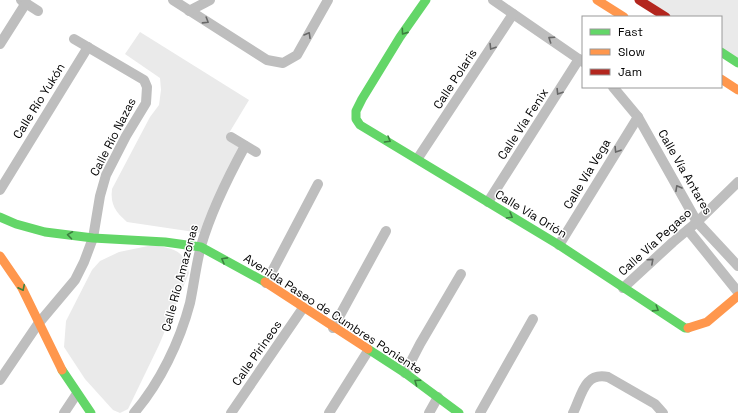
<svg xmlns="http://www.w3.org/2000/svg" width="738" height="413" font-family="'Space Grotesk',sans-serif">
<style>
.green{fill:#eaeaea}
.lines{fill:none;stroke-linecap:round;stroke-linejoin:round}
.street{stroke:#bebebe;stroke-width:10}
.fast{stroke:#63d668;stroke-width:9}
.slow{stroke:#ff974d;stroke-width:9}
.jam{stroke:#b3261e;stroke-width:9}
.oneway{stroke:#686868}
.oneway2{stroke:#3b803e}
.labels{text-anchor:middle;stroke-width:3;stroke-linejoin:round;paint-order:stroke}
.street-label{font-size:12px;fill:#000;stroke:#fff}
</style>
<rect width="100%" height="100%" fill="#fff"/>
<g class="green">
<path d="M646 0H738V59L721 48V17H672Z"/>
<path d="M140 32 249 100 226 138 242 149 201 233 127 222C116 212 110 205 112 189L150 117 159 105 161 90 160 78 125 54Z"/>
<path d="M153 245C174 249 184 249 189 273L159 345 128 409 120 413 113 410 85 379 64 347 66 321 92 270 100 261 119 252Z"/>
</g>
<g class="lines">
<g class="street">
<path d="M21 0 38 11"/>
<path d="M173 0 267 60 283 63 297 55 328 0"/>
<path d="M493 0 583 62"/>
<path d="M189 11 210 0"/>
<path d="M0 44 26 3"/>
<path d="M613 87 638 117 697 222 738 266"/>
<path d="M231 137 256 152"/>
<path d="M418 158 513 14"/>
<path d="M0 190 88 47"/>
<path d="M488 202 579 59"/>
<path d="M688 230 738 292"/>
<path d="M559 245 638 117"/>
<path d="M266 283 318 184"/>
<path d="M623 288 673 242 697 222 738 182"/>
<path d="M333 328 386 231"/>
<path d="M405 373 420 344 461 274"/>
<path d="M0 380 38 324 75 280 84 262 93 238 100 196 106 175 126 136 146 103 147 87 144 80 74 39"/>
<path d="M64 413 76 395"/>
<path d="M134 413C160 383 180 341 190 303 194 284 196 265 201 246 211 211 227 179 245 146"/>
<path d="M231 413 303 308"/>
<path d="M329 413 368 351"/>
<path d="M429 413 438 397"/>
<path d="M480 413 533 319"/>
<path d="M573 413C582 395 584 372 608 377L655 404 663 413"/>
</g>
<g class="fast">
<path d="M426 0 400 37 362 99 356 111V119L360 125 559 245 685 328H688"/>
<path d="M721 52 738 63"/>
<path d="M0 217 16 224 45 232 93 238 165 242 201 247 265 282"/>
<path d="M368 349 405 373 459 413"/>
<path d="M62 370 91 413"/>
</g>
<g class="slow">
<path d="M597 0 624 17"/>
<path d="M721 79 738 90"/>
<path d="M0 256 22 288 62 370"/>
<path d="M265 282 368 349"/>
<path d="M688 328 707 322 738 296"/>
</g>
<path class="jam" d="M639 0 666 17"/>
</g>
<defs><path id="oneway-chevron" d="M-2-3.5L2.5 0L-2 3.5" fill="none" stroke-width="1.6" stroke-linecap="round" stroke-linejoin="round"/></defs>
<g class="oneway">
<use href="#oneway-chevron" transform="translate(206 21) rotate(32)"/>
<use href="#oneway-chevron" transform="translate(308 35) rotate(-60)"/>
<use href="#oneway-chevron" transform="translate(551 39) rotate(-146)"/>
<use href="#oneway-chevron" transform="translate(492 47) rotate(122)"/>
<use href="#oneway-chevron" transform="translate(559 92) rotate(122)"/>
<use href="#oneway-chevron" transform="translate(617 150) rotate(122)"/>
<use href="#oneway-chevron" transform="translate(678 188) rotate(-119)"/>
<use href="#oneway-chevron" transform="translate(651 261) rotate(-42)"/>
</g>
<g class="oneway2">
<use href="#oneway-chevron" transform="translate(404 32) rotate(125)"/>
<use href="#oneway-chevron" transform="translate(388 140) rotate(30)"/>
<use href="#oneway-chevron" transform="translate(510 216) rotate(31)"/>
<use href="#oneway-chevron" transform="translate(70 235) rotate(-172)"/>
<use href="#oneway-chevron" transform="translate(224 260) rotate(-151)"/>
<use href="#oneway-chevron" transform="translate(22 288) rotate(64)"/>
<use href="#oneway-chevron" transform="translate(656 309) rotate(32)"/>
<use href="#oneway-chevron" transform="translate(417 382) rotate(-145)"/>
</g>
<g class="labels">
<g class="street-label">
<text transform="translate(455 79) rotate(-57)" y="4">Calle Polaris</text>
<text transform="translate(39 101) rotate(-58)" y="4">Calle Río Yukón</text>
<text transform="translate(523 124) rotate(-57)" y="4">Calle Vía Fenix</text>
<text transform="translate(113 137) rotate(-63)" y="4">Calle Río Nazas</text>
<text transform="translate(685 172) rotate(60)" y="4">Calle Vía Antares</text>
<text transform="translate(587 174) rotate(-59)" y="4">Calle Vía Vega</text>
<text transform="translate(531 214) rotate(31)" y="4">Calle Vía Orión</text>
<text transform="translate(655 242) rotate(-42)" y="4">Calle Vía Pegaso</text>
<text transform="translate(180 278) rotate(-75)" y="4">Calle Río Amazonas</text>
<text transform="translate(333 314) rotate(33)" y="4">Avenida Paseo de Cumbres Poniente</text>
<text transform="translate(257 353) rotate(-55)" y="4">Calle Pirineos</text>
</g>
</g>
<rect x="582" y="16" width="140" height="72" fill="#ffffff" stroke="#999999"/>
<rect x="590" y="29" width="20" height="6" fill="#63d668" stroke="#999999"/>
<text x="618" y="36" font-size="12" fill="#000000">Fast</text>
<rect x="590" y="49" width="20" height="6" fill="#ff974d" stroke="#999999"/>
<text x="618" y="56" font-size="12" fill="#000000">Slow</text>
<rect x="590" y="69" width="20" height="6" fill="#b3261e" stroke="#999999"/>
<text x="618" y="76" font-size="12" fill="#000000">Jam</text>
</svg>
